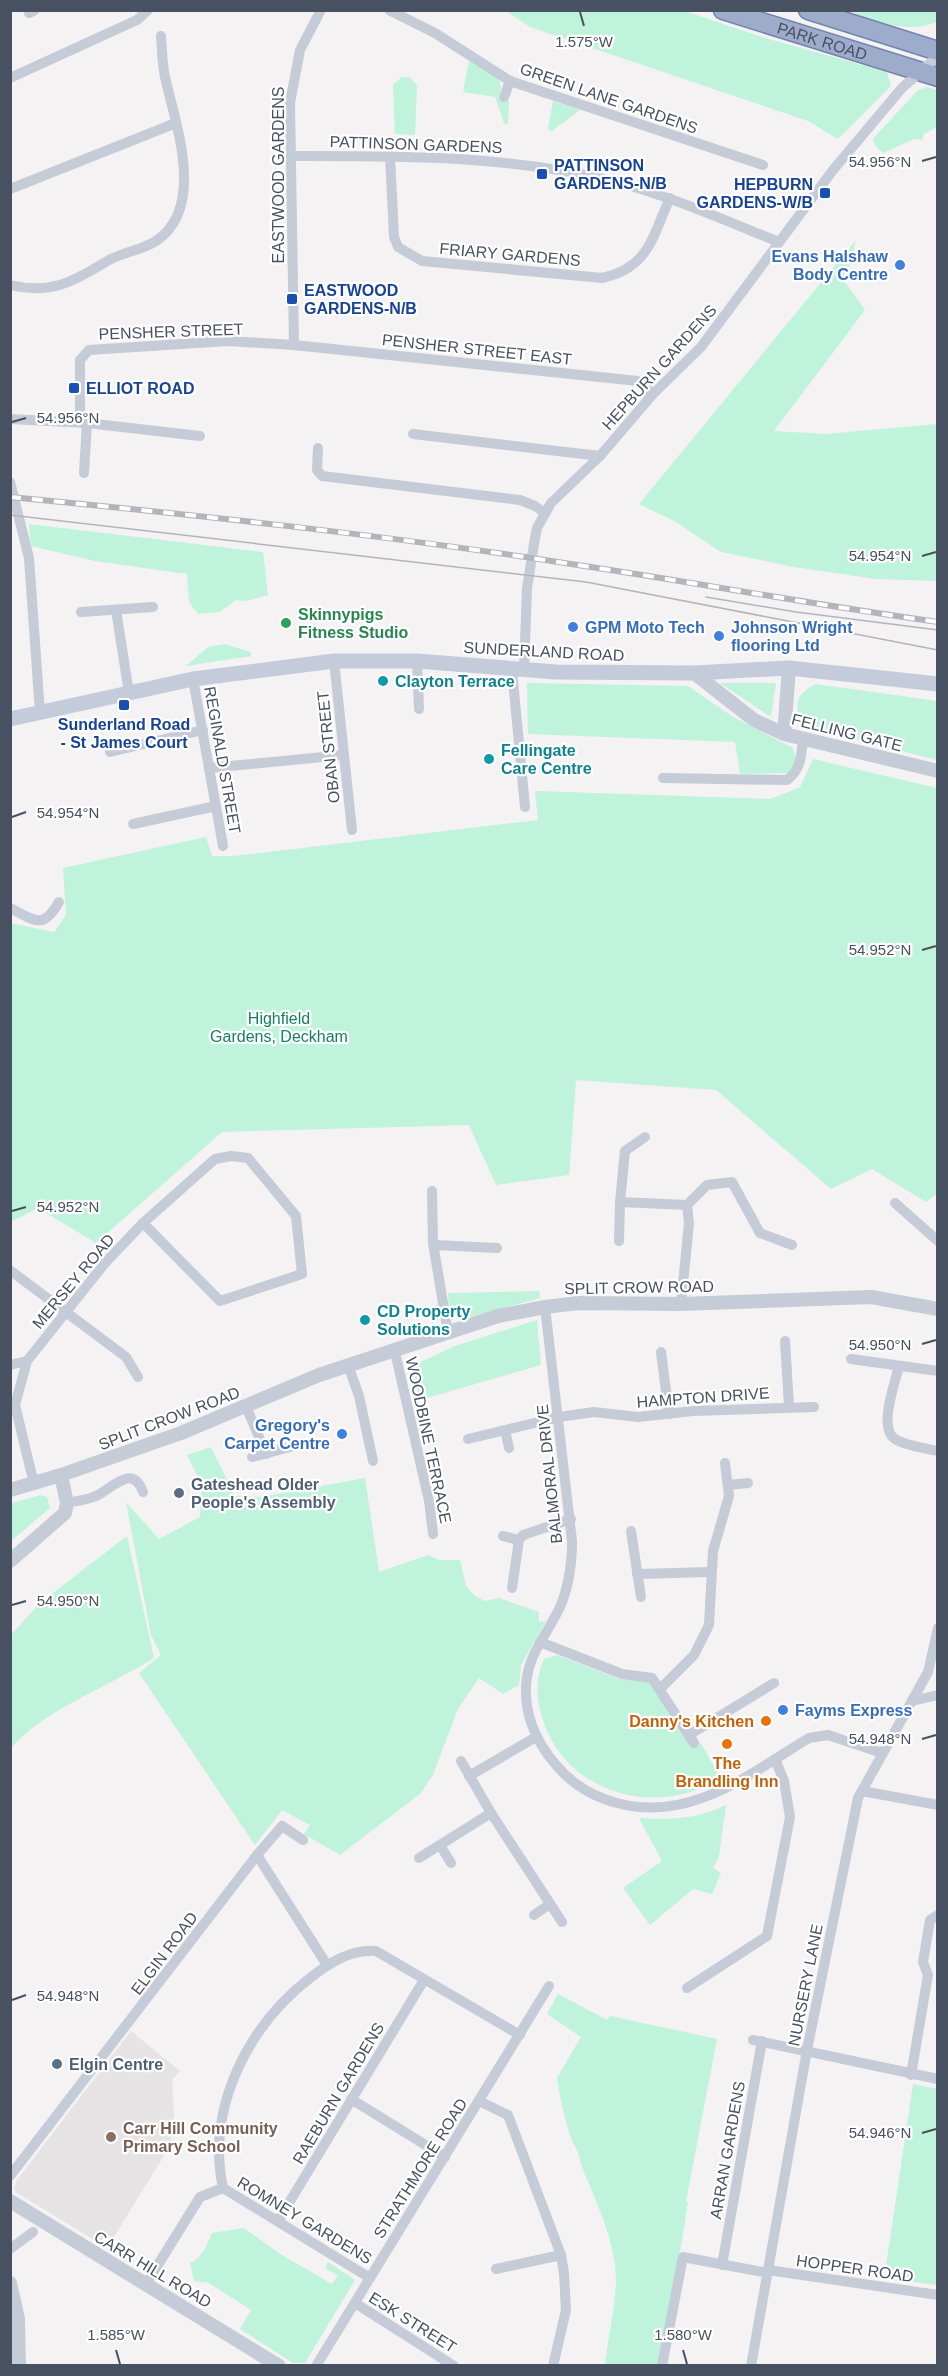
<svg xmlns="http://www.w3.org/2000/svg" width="948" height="2376" font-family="Arial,sans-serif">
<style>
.education{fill:#e5e3e3}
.green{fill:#bff3db}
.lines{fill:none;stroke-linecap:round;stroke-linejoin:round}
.trunk-casing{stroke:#7285ae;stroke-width:21}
.minor{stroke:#c5cbd7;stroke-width:10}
.tertiary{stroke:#c5cbd7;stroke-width:14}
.secondary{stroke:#c4cbdb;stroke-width:15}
.trunk{stroke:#9cacca;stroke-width:18}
.tram{stroke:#b3b5bc;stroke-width:1.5}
.rail-casing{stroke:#b3b5bc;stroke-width:6}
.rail{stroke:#fff;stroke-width:4;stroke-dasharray:11;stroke-linecap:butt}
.ticks{fill:none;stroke:#485161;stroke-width:2}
.transit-dot{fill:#1a4fb4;stroke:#fff;stroke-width:2}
.shop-dot{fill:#3f7fe0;stroke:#fff;stroke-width:2}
.leisure-dot{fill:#2e9e5b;stroke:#fff;stroke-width:2}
.culture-dot{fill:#0f9aa8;stroke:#fff;stroke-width:2}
.service-dot{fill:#5c6f8a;stroke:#fff;stroke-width:2}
.food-dot{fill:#e8710a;stroke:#fff;stroke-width:2}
.education-dot{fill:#8d6e63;stroke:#fff;stroke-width:2}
.labels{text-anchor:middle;stroke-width:4.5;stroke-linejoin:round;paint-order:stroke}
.street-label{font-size:16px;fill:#485161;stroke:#fff}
.transit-label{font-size:16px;font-weight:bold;fill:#164399;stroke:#fff;text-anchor:start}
.shop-label{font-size:16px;font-weight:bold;fill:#366cbe;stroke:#fff;text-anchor:start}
.leisure-label{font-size:16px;font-weight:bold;fill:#27864d;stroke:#fff;text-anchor:start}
.culture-label{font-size:16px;font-weight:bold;fill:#0d838f;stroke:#fff;text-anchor:start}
.park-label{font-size:16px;fill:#12825c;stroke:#fff}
.service-label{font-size:16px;font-weight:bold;fill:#4e5e75;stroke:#fff;text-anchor:start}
.food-label{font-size:16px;font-weight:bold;fill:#c56008;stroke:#fff;text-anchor:end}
.education-label{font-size:16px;font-weight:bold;fill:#785e54;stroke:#fff;text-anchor:start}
.ticks-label{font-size:15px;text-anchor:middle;fill:#485161;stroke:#fff;stroke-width:4.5;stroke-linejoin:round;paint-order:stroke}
</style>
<rect width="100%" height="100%" fill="#f4f2f2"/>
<path class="education" d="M131 2031 180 2071 172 2080 174 2114 170 2146 107 2248 16 2192 14 2188 17 2180Z"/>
<g class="green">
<path d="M506 11H685L765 38 887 72 891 86 838 139 808 121 530 27Z"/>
<path d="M851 11H937V22C909 33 877 24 851 11Z"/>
<path d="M469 61 499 79 501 87 498 98 509 101 508 124 504 123 495 97 463 92Z"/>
<path d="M402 77H410L417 86 415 135 395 134 393 85Z"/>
<path d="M927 87 937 90V127L924 134 922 140 914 139 883 153 875 145 873 139 918 90Z"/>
<path d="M553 101 580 110 552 131 548 129Z"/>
<path d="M856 240 845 282 865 310 774 431 826 434 937 424V581L876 579 794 567 721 552 676 522 639 504Z"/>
<path d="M29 524 263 552 268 595 246 601 236 600 220 612 198 614 189 602 187 574 95 561 31 546Z"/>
<path d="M225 644 251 652V656L186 666 208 647Z"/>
<path d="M527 683 688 686 733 717 793 748 797 763 791 773 740 774 735 742 528 734Z"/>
<path d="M720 683H776L771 717Z"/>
<path d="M816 684 937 701V760L803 726C793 707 795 694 816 684Z"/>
<path d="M813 759 937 788 938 1193 926 1202 872 1169 831 1189 716 1090 576 1080 569 1175 496 1185 469 1125 222 1132 96 1243 38 1208 11 1222V923L54 932 66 915 63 868 206 837 212 856H234L538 820 535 791 771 799 800 787Z"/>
<path d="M539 1291 540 1298 466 1318 449 1313 448 1293Z"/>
<path d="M537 1320 541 1365 420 1400 412 1366 455 1346Z"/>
<path d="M211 1447 235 1496 262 1497 365 1478 379 1572 428 1555 439 1560H460L466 1586 475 1596 485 1601 499 1598 539 1612V1622L546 1621 521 1665 519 1685 503 1694 479 1678 458 1709 433 1775 420 1794 340 1855 304 1834 310 1825 282 1810 255 1845 139 1673 161 1655 151 1635 126 1502 159 1539 200 1517 202 1485 187 1455Z"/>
<path d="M41 1495 47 1497 50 1508 11 1541V1503Z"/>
<path d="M127 1536 154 1658C110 1686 45 1709 11 1748V1635L40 1603Z"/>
<path d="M557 1655 619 1679 651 1681 692 1747 700 1742 721 1778C656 1819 565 1794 542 1717 536 1697 535 1679 544 1659Z"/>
<path d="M726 1805 719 1856 713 1868 721 1873 712 1894 693 1889 650 1925 623 1888 662 1861 639 1818C671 1820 697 1819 726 1805Z"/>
<path d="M558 1994 607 2020 610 2016 717 2039 686 2201 688 2202 662 2365H605C608 2338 615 2309 616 2282 616 2240 595 2200 580 2162 580 2151 573 2145 570 2135 564 2117 560 2097 557 2078L581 2037 547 2014Z"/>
<path d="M913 2084 937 2089V2285L897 2280 886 2266Z"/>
<path d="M244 2228 280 2254 332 2284 338 2276 325 2268 328 2262 355 2280 305 2363H293L240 2329 251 2310 209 2283 194 2281 190 2263C202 2259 207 2244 212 2233Z"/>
</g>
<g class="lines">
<defs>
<g id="trunk">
<path id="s1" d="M723 10 938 77"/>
<path d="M808 10 938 51"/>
</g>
</defs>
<use href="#trunk" class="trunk-casing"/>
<g class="minor">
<path d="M389 10 435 33 510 81 763 165"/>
<path d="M29 13 35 10"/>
<path d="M10 78 137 20 148 10"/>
<path d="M504 97 510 81"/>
<path d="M291 156C401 156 505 155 613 181 670 196 724 220 779 242"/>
<path d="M390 156 394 237 398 247 422 261 602 278C649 268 652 237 670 198"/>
<path d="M10 189 176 123"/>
<path d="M10 285C53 295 73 281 109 260 124 252 142 250 156 241 207 207 175 123 165 77 162 63 162 49 161 36"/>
<path d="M294 345 290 103 300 50 321 10"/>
<path d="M10 419 87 423 200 436"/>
<path d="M80 422V360L89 350 228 341 294 345 638 381 653 394"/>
<path d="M413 434 600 456"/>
<path d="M318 448 317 470 322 476 520 500 535 506 545 513"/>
<path d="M84 473 87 423"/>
<path d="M10 482 29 558 40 713"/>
<path d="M116 610 129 693"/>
<path d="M81 612 153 607"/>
<path d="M334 661 352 830"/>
<path d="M417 661 419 709"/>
<path d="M512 670 525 807"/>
<path d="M524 671 527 588 534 544 537 528 551 503 600 456 653 394 701 347 833 170 902 88 938 56"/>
<path d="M193 679 223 846"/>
<path d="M110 752 203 730"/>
<path d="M209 768 344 755"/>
<path d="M663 778 787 780C801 770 801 756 803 740"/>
<path d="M133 824 216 806"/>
<path d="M10 908C35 921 43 930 59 902"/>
<path d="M645 1137 625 1151 620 1202 687 1205 689 1223 681 1304"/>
<path d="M432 1191 433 1243 448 1333"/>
<path d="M895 1203 938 1241"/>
<path d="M687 1205 707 1185 732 1182 760 1233 792 1245"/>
<path d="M619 1241 620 1202"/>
<path d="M434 1245 497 1248"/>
<path d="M11 1271 126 1357 138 1377"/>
<path d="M545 1307 572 1541C572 1564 569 1586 560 1607 549 1631 531 1651 527 1677 522 1710 535 1741 556 1765 572 1784 594 1797 617 1803 690 1823 749 1774 809 1738L828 1735 882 1753"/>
<path d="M785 1341 789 1406"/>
<path d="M395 1352 429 1501 433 1534"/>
<path d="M661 1352 669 1414"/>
<path d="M851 1359 938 1371"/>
<path d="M10 1365 27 1361"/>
<path d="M348 1365 359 1396 373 1461"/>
<path d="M899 1366C895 1383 878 1428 895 1439 906 1446 925 1448 938 1451"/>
<path d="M246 1406 266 1454"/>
<path d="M505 1430 509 1448"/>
<path d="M468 1439 559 1417 594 1412 638 1417 693 1411 814 1407"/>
<path d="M252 1457 290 1447"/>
<path d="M34 1484 15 1405 27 1361 105 1263 143 1223 215 1159 231 1156 248 1158 296 1216 302 1274 220 1301 143 1223"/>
<path d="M728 1485 748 1483"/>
<path d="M67 1503C76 1501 87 1500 96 1496 113 1488 132 1463 143 1492"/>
<path d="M631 1531 641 1597"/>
<path d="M503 1536 519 1540"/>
<path d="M637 1574 710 1572"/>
<path d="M512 1588 519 1540 523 1535 571 1519"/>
<path d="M540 1642 622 1674 652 1678 694 1743"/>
<path d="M661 1688 694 1655 709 1625 713 1551 729 1496 725 1463"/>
<path d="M912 1701 938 1695"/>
<path d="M689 1735 774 1683"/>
<path d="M461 1761 491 1813 562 1922"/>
<path d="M469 1776 536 1737"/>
<path d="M862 1791 938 1805"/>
<path d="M440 1845 451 1863"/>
<path d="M257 1855 327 1965"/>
<path d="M419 1858 491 1813"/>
<path d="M534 1915 550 1904"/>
<path d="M687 1988 767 1936 790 1817 784 1781 775 1759"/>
<path d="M753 2040 938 2079"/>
<path d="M911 2075 928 1975 923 1962 930 1920 938 1915"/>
<path d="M351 2099 445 2157"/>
<path d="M479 2101 508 2115 561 2255 564 2273 566 2310 553 2366"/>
<path d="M10 2176 257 1855 282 1826 303 1840"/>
<path d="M223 2188 370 2278"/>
<path d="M278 2221 424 1980"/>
<path d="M10 2249 33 2232"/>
<path d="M722 2265 762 2041"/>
<path d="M496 2269 561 2255"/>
<path d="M768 2270 938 2295"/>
<path d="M146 2284 200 2197 223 2188C206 2108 248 2026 310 1978 329 1963 351 1949 376 1951L520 2035"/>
<path d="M355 2303 454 2366"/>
<path d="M316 2366 549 1986"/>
<path d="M662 2366 683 2257 768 2273"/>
<path d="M751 2366 807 2050 858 1798 928 1672 938 1628"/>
</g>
<g class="tertiary">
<path d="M694 673 754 720 784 734 938 771"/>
<path d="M784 734 789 668"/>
<path d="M10 1490 61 1475 181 1433 319 1375 498 1316 545 1307 578 1303 681 1304 871 1297 938 1309"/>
<path d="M10 1561 65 1513 67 1503 61 1475"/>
<path d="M10 2201 279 2366"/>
<path d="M10 2283 18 2319 19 2366"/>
</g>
<path class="secondary" d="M10 719 193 679 334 661H417L556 672 694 673 789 668 938 684"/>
<use href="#trunk" class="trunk"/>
<g class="tram">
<path d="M10 515 586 582 938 650"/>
<path d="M706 597 796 612 938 630"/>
</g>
<defs>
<path id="rail" d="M10 497C197 515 385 535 571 564 693 582 815 605 938 622"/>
</defs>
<use href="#rail" class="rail-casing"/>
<use href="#rail" class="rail"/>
</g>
<path class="ticks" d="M580 12 584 26M922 161 936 157M12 422 26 418M922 556 936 552M12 817 26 812M922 950 936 946M12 1211 26 1207M922 1344 936 1340M12 1605 26 1601M922 1739 936 1735M12 2000 26 1995M922 2133 936 2129M116 2350 120 2364M683 2350 687 2364"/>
<g class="transit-dot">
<rect x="536" y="168" width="12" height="12" rx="3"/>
<rect x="819" y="187" width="12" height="12" rx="3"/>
<rect x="286" y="293" width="12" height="12" rx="3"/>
<rect x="68" y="382" width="12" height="12" rx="3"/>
<rect x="118" y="699" width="12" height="12" rx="3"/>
</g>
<g class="shop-dot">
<circle cx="900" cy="265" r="6"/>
<circle cx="573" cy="627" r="6"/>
<circle cx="719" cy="636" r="6"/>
<circle cx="342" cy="1434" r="6"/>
<circle cx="783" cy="1710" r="6"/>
</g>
<circle class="leisure-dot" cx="286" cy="623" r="6"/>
<g class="culture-dot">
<circle cx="383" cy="681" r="6"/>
<circle cx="489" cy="759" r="6"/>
<circle cx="365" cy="1320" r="6"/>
</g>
<g class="service-dot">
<circle cx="179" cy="1493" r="6"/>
<circle cx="57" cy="2064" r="6"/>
</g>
<g class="food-dot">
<circle cx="766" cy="1721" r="6"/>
<circle cx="727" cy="1744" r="6"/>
</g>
<circle class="education-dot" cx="111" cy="2137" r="6"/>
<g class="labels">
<g class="street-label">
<text dy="6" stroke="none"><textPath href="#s1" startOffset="104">PARK ROAD</textPath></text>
<text transform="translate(609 98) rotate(19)" y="6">GREEN LANE GARDENS</text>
<text transform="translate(416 144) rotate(2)" y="6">PATTINSON GARDENS</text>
<text transform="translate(278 175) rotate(-90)" y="6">EASTWOOD GARDENS</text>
<text transform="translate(510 254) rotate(5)" y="6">FRIARY GARDENS</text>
<text transform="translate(171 331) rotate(-2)" y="6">PENSHER STREET</text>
<text transform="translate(477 349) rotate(6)" y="6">PENSHER STREET EAST</text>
<text transform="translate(659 367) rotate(-48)" y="6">HEPBURN GARDENS</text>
<text transform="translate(544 651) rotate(3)" y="6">SUNDERLAND ROAD</text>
<text transform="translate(847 732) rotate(14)" y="6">FELLING GATE</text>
<text transform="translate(328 747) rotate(-96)" y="6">OBAN STREET</text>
<text transform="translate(223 760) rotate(80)" y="6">REGINALD STREET</text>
<text transform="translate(73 1281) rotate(-50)" y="6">MERSEY ROAD</text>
<text transform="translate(639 1287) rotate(-1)" y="6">SPLIT CROW ROAD</text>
<text transform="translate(703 1397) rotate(-4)" y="6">HAMPTON DRIVE</text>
<text transform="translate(169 1418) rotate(-21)" y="6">SPLIT CROW ROAD</text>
<text transform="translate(429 1440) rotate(78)" y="6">WOODBINE TERRACE</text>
<text transform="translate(549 1474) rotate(-96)" y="6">BALMORAL DRIVE</text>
<text transform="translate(164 1953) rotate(-53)" y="6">ELGIN ROAD</text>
<text transform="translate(805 1985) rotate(-79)" y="6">NURSERY LANE</text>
<text transform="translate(338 2093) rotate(-59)" y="6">RAEBURN GARDENS</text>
<text transform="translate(727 2150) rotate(-80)" y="6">ARRAN GARDENS</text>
<text transform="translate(420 2168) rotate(-58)" y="6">STRATHMORE ROAD</text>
<text transform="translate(305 2220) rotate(31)" y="6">ROMNEY GARDENS</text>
<text transform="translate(855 2268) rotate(8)" y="6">HOPPER ROAD</text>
<text transform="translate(153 2269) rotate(31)" y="6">CARR HILL ROAD</text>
<text transform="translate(413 2322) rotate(32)" y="6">ESK STREET</text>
</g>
<g class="transit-label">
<text x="554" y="171">PATTINSON<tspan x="554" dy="18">GARDENS-N/B</tspan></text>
<text x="813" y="190" text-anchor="end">HEPBURN<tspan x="813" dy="18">GARDENS-W/B</tspan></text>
<text x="304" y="296">EASTWOOD<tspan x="304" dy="18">GARDENS-N/B</tspan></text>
<text x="86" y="394">ELLIOT ROAD</text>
<text x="124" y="730" text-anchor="middle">Sunderland Road<tspan x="124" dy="18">- St James Court</tspan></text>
</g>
<g class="shop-label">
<text x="888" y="262" text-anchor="end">Evans Halshaw<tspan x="888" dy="18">Body Centre</tspan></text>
<text x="585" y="633">GPM Moto Tech</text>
<text x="731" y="633">Johnson Wright<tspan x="731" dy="18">flooring Ltd</tspan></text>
<text x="330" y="1431" text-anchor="end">Gregory's<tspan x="330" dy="18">Carpet Centre</tspan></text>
<text x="795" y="1716">Fayms Express</text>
</g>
<g class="leisure-label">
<text x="298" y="620">Skinnypigs<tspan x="298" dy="18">Fitness Studio</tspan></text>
</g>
<g class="culture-label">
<text x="395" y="687">Clayton Terrace</text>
<text x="501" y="756">Fellingate<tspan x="501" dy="18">Care Centre</tspan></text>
<text x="377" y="1317">CD Property<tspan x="377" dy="18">Solutions</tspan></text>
</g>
<g class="park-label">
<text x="279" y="1024">Highfield<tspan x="279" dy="18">Gardens, Deckham</tspan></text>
</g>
<g class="service-label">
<text x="191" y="1490">Gateshead Older<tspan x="191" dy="18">People's Assembly</tspan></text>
<text x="69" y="2070">Elgin Centre</text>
</g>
<g class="food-label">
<text x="754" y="1727">Danny's Kitchen</text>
<text x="727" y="1769" text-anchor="middle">The<tspan x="727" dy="18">Brandling Inn</tspan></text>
</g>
<g class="education-label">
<text x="123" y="2134">Carr Hill Community<tspan x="123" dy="18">Primary School</tspan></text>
</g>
</g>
<g class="ticks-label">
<text x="584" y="47">1.575°W</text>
<text x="880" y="167">54.956°N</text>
<text x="68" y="423">54.956°N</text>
<text x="880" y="561">54.954°N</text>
<text x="68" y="818">54.954°N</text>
<text x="880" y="955">54.952°N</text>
<text x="68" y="1212">54.952°N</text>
<text x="880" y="1350">54.950°N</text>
<text x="68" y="1606">54.950°N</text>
<text x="880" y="1744">54.948°N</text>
<text x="68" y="2001">54.948°N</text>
<text x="880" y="2138">54.946°N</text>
<text x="116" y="2340">1.585°W</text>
<text x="683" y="2340">1.580°W</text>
</g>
<rect width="948" height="2376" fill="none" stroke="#485161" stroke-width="24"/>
</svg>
